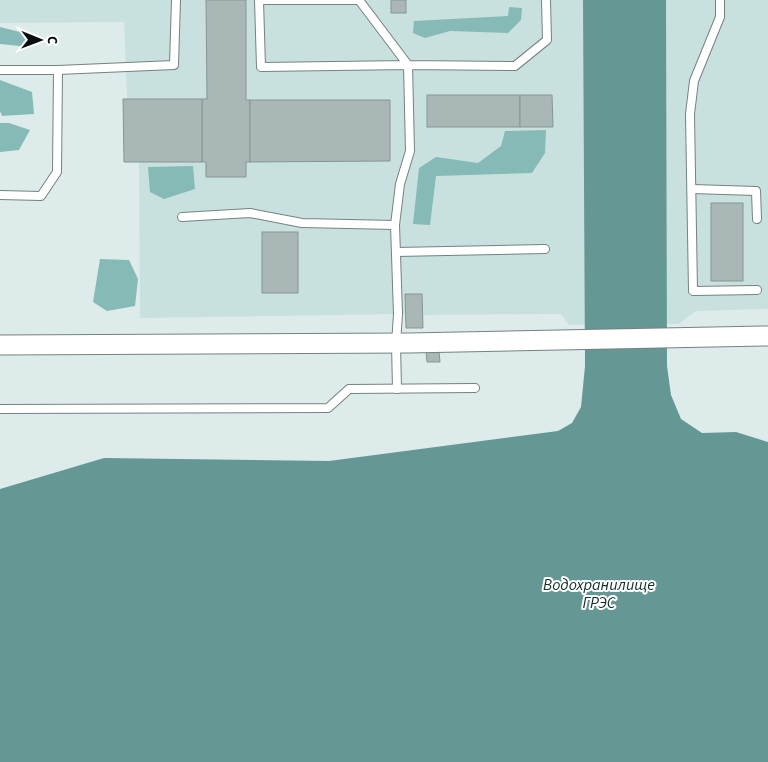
<svg xmlns="http://www.w3.org/2000/svg" width="768" height="762" font-family="'Source Sans 3',sans-serif">
<style>
.built{fill:#c8e1df}
.forest{fill:#86bab6}
.water{fill:#659894}
.building{fill:#a9b8b7;stroke:#869594}
.lines{fill:none;stroke-linecap:round;stroke-linejoin:round}
.service-casing{stroke:#748280;stroke-width:10}
.tertiary-casing{stroke:#748280;stroke-width:21}
.service{stroke:#fff;stroke-width:8}
.tertiary{stroke:#fff;stroke-width:19}
.labels{text-anchor:middle;stroke-width:4;stroke-linejoin:round;paint-order:stroke}
.water-label{font-size:16px;font-style:italic;fill:#132e2d;stroke:#fff}
</style>
<rect width="100%" height="100%" fill="#ddeceb"/>
<path class="built" d="M0 0H768V309L696 311 679 324 569 325 561 314 423 315V328H406L405 314 140 318 139 162H124L123 99H127L124 22 0 23Z"/>
<g class="forest">
<path d="M509 7 522 8 521 20 508 33 450 31 425 38 413 33 414 21 508 16Z"/>
<path d="M0 27 36 36 30 47 0 44Z"/>
<path d="M0 80 32 92 34 114 2 116 0 111Z"/>
<path d="M0 123H9L30 130 19 150 0 152Z"/>
<path d="M546 130 545 153 532 173 436 176 430 225 413 224 419 168 436 157 478 163 501 146 505 131Z"/>
<path d="M193 166 195 189 164 199 150 192 148 167Z"/>
<path d="M100 259 129 260 138 279 135 306 107 311 93 302Z"/>
</g>
<path class="water" d="M583 0H666L667 366 671 395 681 419 702 433 736 432 768 442V762H0V489L104 458 329 461 558 431 572 423 581 407 585 366Z"/>
<g class="building">
<path d="M206 0H246V100H250V162H246V177H206V162H202V99H207Z"/>
<rect x="391" y="0" width="15" height="13"/>
<rect x="427" y="95" width="93" height="32"/>
<path d="M520 95H552L553 127H520Z"/>
<path d="M123 99H202V162H124Z"/>
<path d="M250 100H390V161L250 162Z"/>
<rect x="711" y="203" width="32" height="78"/>
<rect x="262" y="232" width="36" height="61"/>
<path d="M405 294H422L423 328H406Z"/>
<path d="M426 351H439L440 362H427Z"/>
</g>
<g class="lines">
<defs>
<g id="service">
<path d="M720 0V17L694 81 690 114 693 291 757 290"/>
<path d="M0 70H58L57 172 41 196 0 195"/>
<path d="M58 70 174 65 176 0"/>
<path d="M692 189 756 191 757 219"/>
<path d="M182 217 250 213 302 223 395 225"/>
<path d="M396 252 545 249"/>
<path d="M397 389 396 344 398 314 395 225 400 184 410 151 408 65 359 0H259L261 67 408 65 515 66 547 40 546 0"/>
<path d="M0 409 328 408 349 389 475 388"/>
</g>
<path id="tertiary" d="M0 345 409 343 768 336"/>
</defs>
<use href="#service" class="service-casing"/>
<use href="#tertiary" class="tertiary-casing"/>
<use href="#service" class="service"/>
<use href="#tertiary" class="tertiary"/>
</g>
<g class="labels">
<g class="water-label">
<text x="599" y="590">Водохранилище<tspan x="599" dy="18">ГРЭС</tspan></text>
</g>
</g>
<g transform="translate(40 40) rotate(91)" stroke="#ffffff" stroke-width="4" paint-order="stroke">
<path d="M0-4L9 19L0 12L-9 19Z" fill="#090e0e"/>
<text y="-8" font-size="14" font-weight="bold" text-anchor="middle" fill="#090e0e">С</text>
</g>
</svg>
